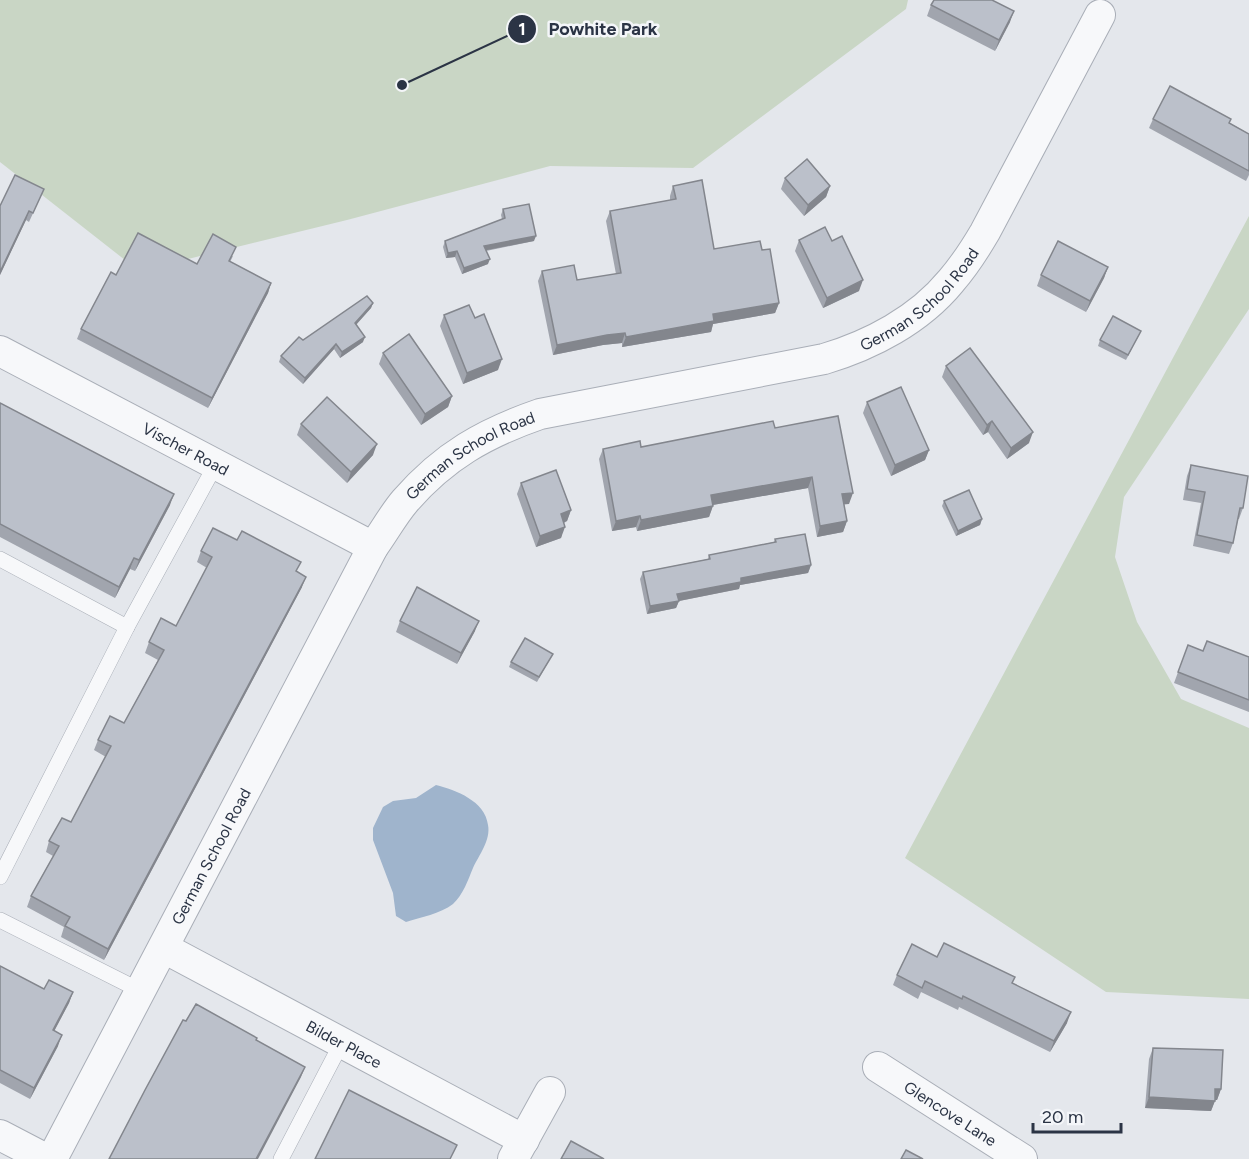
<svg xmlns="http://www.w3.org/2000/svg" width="1249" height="1159" font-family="Figtree,sans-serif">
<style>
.green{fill:#c9d6c5}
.water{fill:#9fb4cc}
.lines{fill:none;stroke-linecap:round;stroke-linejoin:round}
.lane-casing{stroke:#a9aeb7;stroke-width:16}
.street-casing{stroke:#a9aeb7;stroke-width:32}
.lane{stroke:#f7f8fa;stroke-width:15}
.street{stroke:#f7f8fa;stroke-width:30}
.wall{fill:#a1a5ae}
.shaded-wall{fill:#83868d}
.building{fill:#bbc0ca;stroke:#83868d;stroke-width:1.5}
.labels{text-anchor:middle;stroke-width:5;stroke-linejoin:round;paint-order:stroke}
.street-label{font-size:16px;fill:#2b3445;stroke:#f4f6f9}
.leader{fill:none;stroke:#2b3445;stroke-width:2}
.callout-dot{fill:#2b3445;stroke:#f4f6f9;stroke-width:2}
.mark-label{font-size:18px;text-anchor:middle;font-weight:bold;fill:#fff}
.callout-label{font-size:18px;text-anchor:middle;font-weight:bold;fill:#2b3445;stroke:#f4f6f9;stroke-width:5;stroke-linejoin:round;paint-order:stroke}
</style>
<rect width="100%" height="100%" fill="#e4e7ec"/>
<g class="green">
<path d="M0 0H908L906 9 693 168 550 166 347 220 139 271 0 162Z"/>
<path d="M1249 216V309L1124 497 1115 557 1137 622 1181 699 1249 728V999L1106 992 905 858Z"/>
</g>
<path class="water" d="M436 785C456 790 485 801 488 825 491 840 479 855 473 868 468 880 463 895 453 904 440 914 421 917 406 922L396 916 393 893 373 840V828L383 807 393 801 416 798Z"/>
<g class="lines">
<defs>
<g id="lane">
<path d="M0 559 127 627"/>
<path d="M0 877 127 627 216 464"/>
<path d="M0 920 141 991"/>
<path d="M281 1159 342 1042"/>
</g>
<g id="street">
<path id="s1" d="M0 351 373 547"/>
<path id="s2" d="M164 948 524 1140"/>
<path id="s3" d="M878 1067 1022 1159"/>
<path d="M0 1135 46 1159"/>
<path id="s4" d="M52 1159 373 547C384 532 393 515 405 501 444 456 485 433 540 414L824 359C871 345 919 320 951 281 964 266 975 249 985 232L1100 15"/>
<path d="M513 1159 550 1092"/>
</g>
</defs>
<use href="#lane" class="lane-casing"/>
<use href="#street" class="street-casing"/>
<use href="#lane" class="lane"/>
<use href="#street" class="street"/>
</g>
<g class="wall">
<path d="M931 5 1010 22 995 51 927 16Z"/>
<path d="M1153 119 1230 123 1249 134V175L1246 181 1149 128Z"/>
<path d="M785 178 830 186 826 197 804 216 781 189Z"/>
<path d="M673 186 714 249 762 250 779 303 775 313 713 324 711 332 622 347V343L603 345 553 355 538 281 542 271 577 280 616 274 606 221 610 211 670 200V196Z"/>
<path d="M40 198 29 222 26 220 0 275V206Z"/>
<path d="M503 209 534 241 486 251 488 264 462 274 455 257 446 258 443 247 445 241 502 219 501 215Z"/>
<path d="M799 240 859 291 823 308 795 251Z"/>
<path d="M233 256 230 262 271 283 268 293 208 408 77 339 81 329 116 275 197 264Z"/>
<path d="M1108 267 1104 278 1086 312 1037 286 1041 275Z"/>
<path d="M373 303 371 308 356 325 363 342 340 358 334 349 303 384 279 362 281 356 303 340Z"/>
<path d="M444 315 498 370 463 384 440 326Z"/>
<path d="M1141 331 1126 360 1098 346 1100 340Z"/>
<path d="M383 353 452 396 448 407 421 425 379 364Z"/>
<path d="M946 366 1029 443 1007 459 988 432 983 435 942 377Z"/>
<path d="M867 402 929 450 925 460 891 476 863 413Z"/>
<path d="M0 403 170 505 135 571 130 569 115 598 0 537Z"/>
<path d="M301 424 373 455 347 483 297 435Z"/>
<path d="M775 428 849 504H844L847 521 843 532 817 537 808 488 713 505 709 517 637 531 636 527 612 531 599 459 603 449 641 447Z"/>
<path d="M1191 465 1243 508 1239 519H1238L1233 543 1229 554 1193 546 1201 503 1183 500 1187 476Z"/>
<path d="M521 483 571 510 567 521 564 523 561 538 536 547 517 494Z"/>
<path d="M944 501 982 519 980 525 956 536 942 506Z"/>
<path d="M775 539 811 565 808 573 740 585 739 589 679 601 676 608 647 614 640 579 643 572 708 559 709 555 774 542Z"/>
<path d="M201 551 297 572 302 587 104 960 61 937 64 927 27 907 31 896 53 856 46 852 49 841 71 822 106 757 94 750 98 740 124 723 158 660 145 653 149 642 176 626 207 568 197 562Z"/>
<path d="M400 621 475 631 457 664 396 632Z"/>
<path d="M1188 645 1203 651 1249 657V712L1174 683Z"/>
<path d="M553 654 550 659 537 682 509 667 511 662Z"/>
<path d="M937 957 1013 984 1067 1023 1050 1052 959 1007 958 1010 921 992 918 999 893 985 897 975Z"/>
<path d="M0 966 44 989 73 992 69 1003 54 1031 58 1046 30 1099 0 1083Z"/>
<path d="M1153 1048 1221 1089 1217 1100H1215L1211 1111 1145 1108 1149 1059Z"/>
</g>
<g class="shaded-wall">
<path d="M1014 11 1010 22 995 51 999 40Z"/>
<path d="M830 186 826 197 804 216 808 205Z"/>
<path d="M29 211 26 220 0 275V272Z"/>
<path d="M536 236 534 241 482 251 484 246Z"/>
<path d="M457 251 455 257 446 258 448 253Z"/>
<path d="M490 259 488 264 462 274 464 268Z"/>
<path d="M1108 267 1104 278 1086 312 1090 301Z"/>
<path d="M863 280 859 291 823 308 827 298Z"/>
<path d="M271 283 268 293 208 408 212 398Z"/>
<path d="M373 303 371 308 353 328 355 323Z"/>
<path d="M779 303 775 313 713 324 711 332 622 347 626 337 713 314Z"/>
<path d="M625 333 622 343 603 345 553 355 557 345 607 335Z"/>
<path d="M365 337 363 342 340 358 342 352Z"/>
<path d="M336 344 334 349 303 384 305 378Z"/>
<path d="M502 359 498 370 463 384 467 373Z"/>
<path d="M452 396 448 407 421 425 425 414Z"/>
<path d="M992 421 988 432 983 435 987 425Z"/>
<path d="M1033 432 1029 443 1007 459 1011 448Z"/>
<path d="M377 444 373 455 347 483 351 472Z"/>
<path d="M929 450 925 460 891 476 895 465Z"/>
<path d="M812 477 808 488 707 506 711 495Z"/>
<path d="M853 493 849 504 838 505 842 494Z"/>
<path d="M174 494 170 505 135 571 139 560Z"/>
<path d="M713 506 709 517 637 531 641 520Z"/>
<path d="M571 510 567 521 557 525 561 514Z"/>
<path d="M640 516 636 527 612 531 616 521Z"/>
<path d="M982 519 980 525 956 536 958 531Z"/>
<path d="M847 521 843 532 817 537 820 526Z"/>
<path d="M565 527 561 538 536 547 540 536Z"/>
<path d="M134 558 130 569 115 598 119 587Z"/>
<path d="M811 565 808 573 740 585 739 589 679 601 676 608 647 614 650 606 677 594 741 578Z"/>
<path d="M306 577 302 587 104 960 108 949Z"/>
<path d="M479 621 475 631 457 664 461 653Z"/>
<path d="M73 992 69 1003 49 1041 53 1030Z"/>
<path d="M1071 1012 1067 1023 1050 1052 1054 1041Z"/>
<path d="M62 1035 58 1046 30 1099 34 1088Z"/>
<path d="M305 1067 301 1077 258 1159H256Z"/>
<path d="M1215 1089H1221L1217 1100H1211Z"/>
<path d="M1149 1097 1215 1101 1211 1111 1145 1108Z"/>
</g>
<g class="building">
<path d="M934 0H992L1014 11 999 40 931 5Z"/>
<path d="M1170 86 1231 119 1229 123 1249 134V171L1153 119Z"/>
<path d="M807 159 830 186 808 205 785 178Z"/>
<path d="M15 175 44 189 33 213 29 211 0 272V206Z"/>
<path d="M702 180 714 249 760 241 762 250 770 249 779 303 713 314 714 321 626 337 625 333 607 335 557 345 542 271 574 265 577 280 621 273 610 211 676 199 673 186Z"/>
<path d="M529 204 536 236 484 246 490 259 464 268 457 251 448 253 445 241 505 218 503 209Z"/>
<path d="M825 227 832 241 842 236 863 280 827 298 799 240Z"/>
<path d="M138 233 197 264 213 234 236 247 229 261 271 283 212 398 81 329 111 272 116 275Z"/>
<path d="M1058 241 1108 267 1090 301 1041 275Z"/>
<path d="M367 296 373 303 355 323 365 337 342 352 336 344 305 378 281 356 299 337 303 340Z"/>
<path d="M469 305 475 318 484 314 502 359 467 373 444 315Z"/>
<path d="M1113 316 1141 331 1128 355 1100 340Z"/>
<path d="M409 334 452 396 425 414 383 353Z"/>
<path d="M970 348 1033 432 1011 448 992 421 987 425 946 366Z"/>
<path d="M901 387 929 450 895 465 867 402Z"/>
<path d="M327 397 377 444 351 472 301 424Z"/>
<path d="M0 403 174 494 139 560 134 558 119 587 0 524Z"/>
<path d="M838 416 853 493 842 494 847 521 820 526 812 477 711 495 713 506 641 520 640 516 616 521 603 449 640 441 641 447 773 421 775 428Z"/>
<path d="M1191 465 1248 476 1243 508H1240L1233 543 1197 535 1205 492 1187 489Z"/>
<path d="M556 470 571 510 561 514 565 527 540 536 521 483Z"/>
<path d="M969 490 982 519 958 531 944 501Z"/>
<path d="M213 528 237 540 242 531 301 562 296 571 306 577 108 949 65 926 70 917 31 896 59 846 49 841 62 818 71 822 111 746 98 740 110 716 124 723 164 650 149 642 161 618 176 626 212 557 201 551Z"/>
<path d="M805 534 811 565 741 578V582L677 594 679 601 650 606 643 572 710 559 709 555 776 542 775 539Z"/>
<path d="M417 587 479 621 461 653 400 621Z"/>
<path d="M525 638 553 654 539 677 511 662Z"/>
<path d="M1207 641 1249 657V700L1178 672 1188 645 1203 651Z"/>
<path d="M944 943 1015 977 1012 983 1071 1012 1054 1041 963 996 962 999 925 981 922 988 897 975 912 944 937 957Z"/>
<path d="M0 966 44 989 49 980 73 992 53 1030 62 1035 34 1088 0 1070Z"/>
<path d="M196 1004 257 1038 256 1040 305 1067 256 1159H109L145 1090 183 1020 186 1021Z"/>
<path d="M1153 1048 1223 1050 1221 1089H1215V1101L1149 1097Z"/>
<path d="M349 1090 457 1145 450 1159H315Z"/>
<path d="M571 1141 604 1159H561Z"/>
<path d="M906 1150 923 1159H901Z"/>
</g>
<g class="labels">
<g class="street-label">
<text dy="6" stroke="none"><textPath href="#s4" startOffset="1314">German School Road</textPath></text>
<text dy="6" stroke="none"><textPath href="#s1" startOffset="210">Vischer Road</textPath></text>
<text dy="6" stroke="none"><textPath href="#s4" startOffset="828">German School Road</textPath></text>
<text dy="6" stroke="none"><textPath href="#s4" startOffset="342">German School Road</textPath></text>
<text dy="6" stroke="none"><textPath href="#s2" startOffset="204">Bilder Place</textPath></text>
<text dy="6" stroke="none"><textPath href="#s3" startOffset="86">Glencove Lane</textPath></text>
</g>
</g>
<path class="leader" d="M402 85L522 29"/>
<g class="callout-dot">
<circle cx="402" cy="85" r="6"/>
<circle cx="522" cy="29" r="15"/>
</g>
<g class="mark-label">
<text x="522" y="35">1</text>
</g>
<g class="callout-label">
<text x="603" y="35">Powhite Park</text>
</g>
<path d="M1033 1123v9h88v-9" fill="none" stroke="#2b3445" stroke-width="3"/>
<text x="1042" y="1123" font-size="18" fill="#2b3445" stroke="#f4f6f9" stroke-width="4.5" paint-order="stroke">20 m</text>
</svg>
